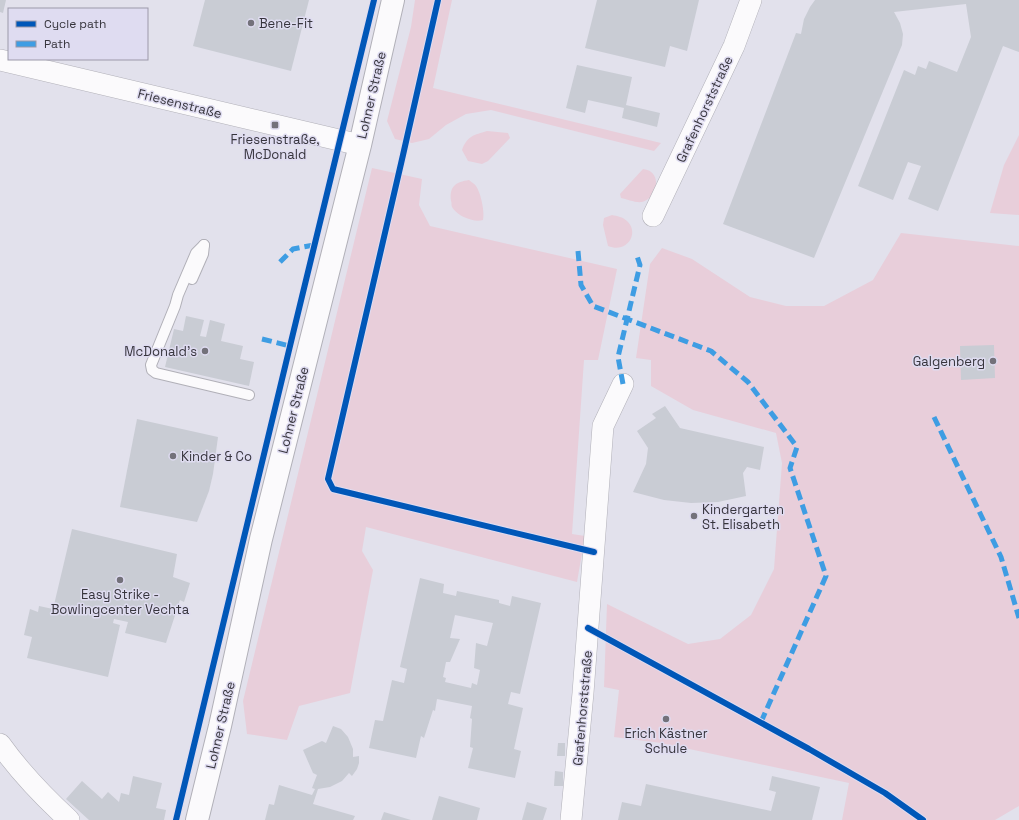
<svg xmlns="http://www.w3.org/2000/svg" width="1019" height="820" font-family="'Space Grotesk',sans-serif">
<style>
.green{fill:#e8ceda}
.building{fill:#c9ccd4;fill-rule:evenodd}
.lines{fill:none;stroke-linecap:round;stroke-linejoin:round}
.lane-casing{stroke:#b1b0b8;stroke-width:12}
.street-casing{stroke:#b1b0b8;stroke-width:22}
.secondary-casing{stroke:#b1b0b8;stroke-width:24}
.lane{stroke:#fbfafc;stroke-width:10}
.street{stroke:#fbfafc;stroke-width:21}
.secondary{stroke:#fbfafc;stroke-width:22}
.quiet{stroke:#3e9de3;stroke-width:5;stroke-dasharray:10 5;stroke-linecap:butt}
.cycleway-casing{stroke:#dfdcf1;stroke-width:8}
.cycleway{stroke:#0057b8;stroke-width:6}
.poi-dot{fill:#73717a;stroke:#dfdcf1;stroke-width:1.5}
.labels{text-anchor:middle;stroke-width:3;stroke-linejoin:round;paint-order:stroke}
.poi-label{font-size:13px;fill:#37353d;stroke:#dfdcf1;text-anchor:start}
.street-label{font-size:13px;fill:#37353d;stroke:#dfdcf1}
</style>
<rect width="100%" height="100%" fill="#e2e1ec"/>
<g class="green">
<path d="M415 0H452L433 88 661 143 654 151 491 110 466 114 446 125 429 139 412 143 395 139 387 121 411 27Z"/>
<path d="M487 131 508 133 510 138 488 161 482 164 468 161 462 150C467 136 474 135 487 131Z"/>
<path d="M1019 135V215L990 213 1004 165Z"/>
<path d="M372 168 422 179 419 205 430 226 617 269 598 360H584L572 534 585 536 577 582 366 527 362 551 373 570 350 693 299 706 287 740 247 734 243 701Z"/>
<path d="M643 169C663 171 658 198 642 202 635 203 627 199 621 198L620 194Z"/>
<path d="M469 180C471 182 475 184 476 186 481 193 485 213 483 220 474 223 457 216 452 207 451 205 452 203 451 201 449 186 456 182 469 180Z"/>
<path d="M612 215C617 216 623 217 627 221 640 233 627 254 608 246L603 225 604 218Z"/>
<path d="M901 233 1019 246V806L995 820H842L849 783 661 743 614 737 619 690 604 687 607 604 688 644 720 639 751 615 774 569 782 463 776 433 693 410 651 386V360L636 358 650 264 662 248 692 259 750 297 786 306H824L873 280Z"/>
</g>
<g class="building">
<path d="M0 0H6L3 13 0 12Z"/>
<path d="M205 0H309L291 71 193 46Z"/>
<path d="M597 0H699L687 51 670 46 665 67 585 48Z"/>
<path d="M815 0H1019V52L1003 46 938 211 908 199 921 166 908 162 893 200 858 186 904 70 915 75 918 66 926 69 929 61 957 72 971 37 966 4 894 12 900 23 903 34 902 45 814 258 723 224 796 33 801 34 804 19 810 7Z"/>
<path d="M577 65 632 77 626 105 660 113 657 127 622 118 624 108 588 100 585 113 566 108Z"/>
<path d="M186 316 204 320 200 336 206 337 210 320 225 324 221 341 243 346 240 359 254 362 249 386 165 367 174 329 183 331Z"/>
<path d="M994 345 995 378 961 380 960 346Z"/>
<path d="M665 406 680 428 764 447 760 470 747 467 743 473 746 496 718 502 691 503 664 500 633 492 646 464 648 448 637 431 656 418 652 414Z"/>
<path d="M137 419 218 437 213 474 209 491 197 522 120 507Z"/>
<path d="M72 529 177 554 173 577 190 583 184 602 180 600 166 643 125 633 128 622 114 619 113 623 120 625 108 677 27 658 32 637 24 635 30 609 38 612 39 606 53 609Z"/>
<path d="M420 578 444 584 443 593 456 596 457 591 499 600V603L510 606 512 596 541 603 520 694 511 692 508 704 523 708 514 749 521 751 515 778 468 768 473 748 470 747 472 719 470 718 472 706 437 699 435 711 433 710 424 738 421 736 416 758 369 748 375 720 383 721 392 680 404 683 407 669 400 667ZM455 615 493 623 487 646 476 643 474 668 480 670 477 685 472 683 471 688 445 682 446 678 443 677 446 662H450L460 639 450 638Z"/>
<path d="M333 726 341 729 348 737 353 749V757L359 756V763L357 769 352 776 349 773 342 781 330 787 318 789 313 804 355 816 353 820H265L269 804 274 805 279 785 312 795 315 789 312 788 317 775 313 773 303 750 322 741 326 743Z"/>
<path d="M558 743H565V756H557Z"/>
<path d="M555 771 563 772V786H554Z"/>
<path d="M133 776 162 783 156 808 166 810 164 820H89L66 799 82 781 102 799 108 792 119 802 121 793 129 795Z"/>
<path d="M772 776 820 787 812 820H618L622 802 641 806 646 784 771 811 776 792 769 790Z"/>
<path d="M439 796 480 808 477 820H432Z"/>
<path d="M527 802 547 808 543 820H522Z"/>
<path d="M384 812 411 820H381Z"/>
</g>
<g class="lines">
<defs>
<g id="lane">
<path d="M204 245 196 253 178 295 175 306 151 365 152 370 156 373 249 395"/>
<path d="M192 279 203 254 204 245"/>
</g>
<g id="street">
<path d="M0 60 360 145"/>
<path d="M653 216 734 46 751 0"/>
<path d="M0 744C20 772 44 797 69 820"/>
<path d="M571 820 583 693 603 426 623 384"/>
</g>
<path id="secondary" d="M197 820 220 726 261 539 360 145 393 0"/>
</defs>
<use href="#lane" class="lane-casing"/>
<use href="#street" class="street-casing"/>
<use href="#secondary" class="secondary-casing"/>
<use href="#lane" class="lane"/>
<use href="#street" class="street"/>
<use href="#secondary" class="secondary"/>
<g class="quiet">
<path d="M578 251 581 285 593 306 711 351 748 382 797 447 790 468 826 576 761 722"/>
<path d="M280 262 293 249 314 245"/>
<path d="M262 339 290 346"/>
<path d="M623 384 618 357 640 265 636 253"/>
<path d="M934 417 1001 557 1019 618"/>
</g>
<defs>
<g id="cycleway">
<path d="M438 0 403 155 328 479 333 489 594 552"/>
<path d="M588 628 809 749 885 793 923 820"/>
<path d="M176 820C242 547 307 273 374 0"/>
</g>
</defs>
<use href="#cycleway" class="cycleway-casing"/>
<use href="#cycleway" class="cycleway"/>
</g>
<g class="poi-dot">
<circle cx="251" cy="23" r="4"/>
<rect x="271" y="121" width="8" height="8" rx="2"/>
<circle cx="205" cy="351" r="4"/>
<circle cx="993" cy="361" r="4"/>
<circle cx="173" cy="456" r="4"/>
<circle cx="694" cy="516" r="4"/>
<circle cx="120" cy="580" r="4"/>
<circle cx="666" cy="719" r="4"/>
</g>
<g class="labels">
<g class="poi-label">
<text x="259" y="28">Bene-Fit</text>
<text x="275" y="144" text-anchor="middle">Friesenstraße,<tspan x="275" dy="15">McDonald</tspan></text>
<text x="197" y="356" text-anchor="end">McDonald's</text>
<text x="985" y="366" text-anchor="end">Galgenberg</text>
<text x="181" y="461">Kinder &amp; Co</text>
<text x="702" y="514">Kindergarten<tspan x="702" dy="15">St. Elisabeth</tspan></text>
<text x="120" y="599" text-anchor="middle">Easy Strike -<tspan x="120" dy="15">Bowlingcenter Vechta</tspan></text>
<text x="666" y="738" text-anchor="middle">Erich Kästner<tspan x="666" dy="15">Schule</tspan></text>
</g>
<g class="street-label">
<text transform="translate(371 95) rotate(-77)" y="5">Lohner Straße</text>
<text transform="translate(180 103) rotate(14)" y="5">Friesenstraße</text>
<text transform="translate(704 109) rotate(-65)" y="5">Grafenhorststraße</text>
<text transform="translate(293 410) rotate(-76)" y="5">Lohner Straße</text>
<text transform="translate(582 708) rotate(-85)" y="5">Grafenhorststraße</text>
<text transform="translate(220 725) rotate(-77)" y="5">Lohner Straße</text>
</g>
</g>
<rect x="8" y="8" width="140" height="52" fill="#dfdcf1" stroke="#9c99a9"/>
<rect x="16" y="21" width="20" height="6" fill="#0057b8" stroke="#9c99a9"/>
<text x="44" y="28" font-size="12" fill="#37353d">Cycle path</text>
<rect x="16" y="41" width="20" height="6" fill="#3e9de3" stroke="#9c99a9"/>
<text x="44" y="48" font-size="12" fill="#37353d">Path</text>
</svg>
